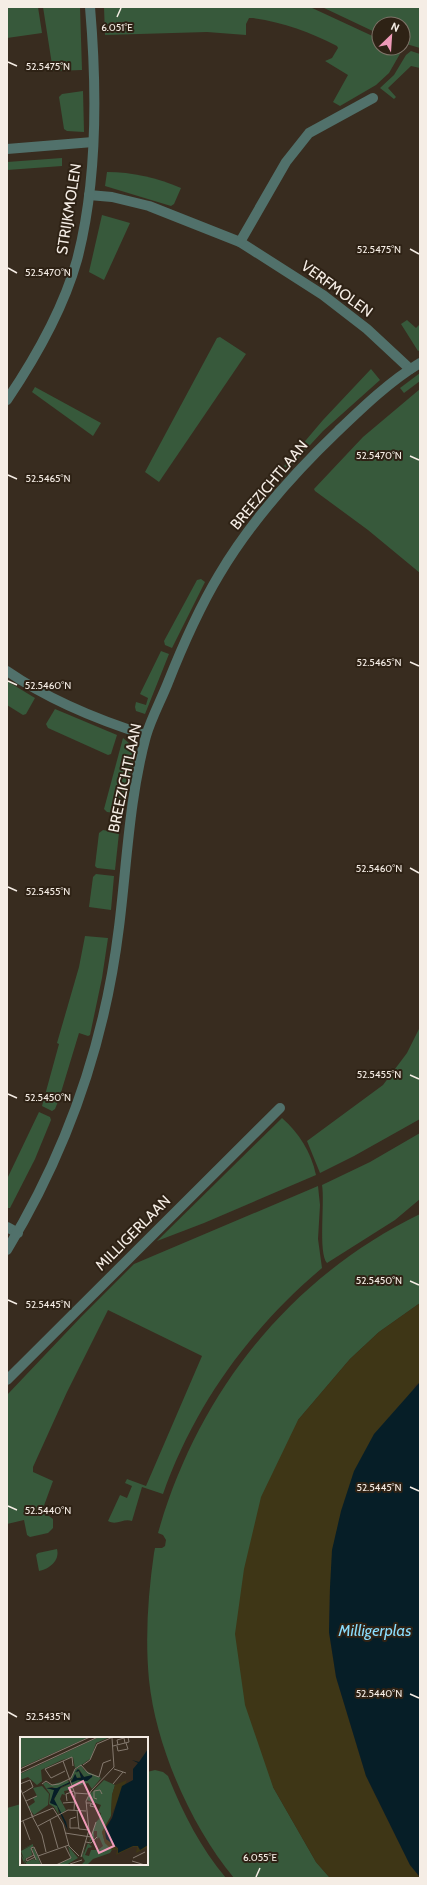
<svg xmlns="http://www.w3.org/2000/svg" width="427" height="1885" font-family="Cabin,sans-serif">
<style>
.green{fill:#37593b}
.sand{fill:#3e3616}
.water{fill:#061e27}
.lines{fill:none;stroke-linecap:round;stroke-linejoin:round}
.street{stroke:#51716b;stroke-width:10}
.ticks{fill:none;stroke:#f5ede5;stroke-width:1.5}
.labels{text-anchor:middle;stroke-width:4;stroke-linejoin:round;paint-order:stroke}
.street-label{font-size:15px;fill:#f5ede5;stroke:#2e2215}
.water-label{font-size:16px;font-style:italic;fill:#8addfd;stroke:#2e2215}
.inset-road{fill:none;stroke:#84796e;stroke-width:1}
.view{fill:#ef9ab8;fill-opacity:0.15;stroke:#ef9ab8;stroke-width:2}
.inset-edge{fill:none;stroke:#f5ede5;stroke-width:2}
.ticks-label{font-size:10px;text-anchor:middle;fill:#f5ede5;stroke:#2e2215;stroke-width:4;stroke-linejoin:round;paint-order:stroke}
</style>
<rect width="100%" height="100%" fill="#382c1f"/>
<g class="green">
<path d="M7 7H38L42 33 7 38Z"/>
<path d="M43 7H80L82 70 53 71Z"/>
<path d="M104 7H310L379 39V48H399L401 52 389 73 376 85 340 106 333 102 348 75 325 61 332 58 338 48 337 46C310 32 283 22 253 18H249L246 24V35L207 32 105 35Z"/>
<path d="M322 7H420V48L403 43V24H379V34Z"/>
<path d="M411 51 420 54V68L411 66 388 88 396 97 394 99 380 88 394 75 406 55Z"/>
<path d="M83 91 84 132 67 131 64 129 59 97 62 94Z"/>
<path d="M62 158V166L7 170V162Z"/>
<path d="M107 172C132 172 158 178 181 188L174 204 171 206 105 186Z"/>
<path d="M102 215 130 223 104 280 89 272Z"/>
<path d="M407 320 416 328 420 324V350L418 351 401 324Z"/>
<path d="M220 337 246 354 159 482 145 472 217 338Z"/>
<path d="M371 369 380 380 323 431 288 469 284 466 323 420Z"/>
<path d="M420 373V381L404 393 400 388Z"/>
<path d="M35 387 101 423 93 436 32 392Z"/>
<path d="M420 389V573L368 530 315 491 314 489 363 437Z"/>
<path d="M201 579 205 582 172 648 165 645 164 641 197 580Z"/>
<path d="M161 651 169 654 145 714 136 711 135 707 136 702 146 705 148 698 140 694Z"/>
<path d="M7 681 35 698 26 714 23 715 7 705Z"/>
<path d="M55 709 117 735 111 754 108 755 48 728 46 724Z"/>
<path d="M123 738 131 745 134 756 122 814 107 812 104 809Z"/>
<path d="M103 830 119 833 115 870 97 868 95 866 99 833Z"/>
<path d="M96 874 114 876 111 910 89 907 93 877Z"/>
<path d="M85 936 108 938 102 978 90 1035 88 1036 79 1033 59 1099 55 1109 52 1111 42 1106 59 1044 57 1043 79 967Z"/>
<path d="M420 1027V1119L354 1156 320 1173 307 1141 383 1085 407 1053Z"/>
<path d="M39 1112 50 1117 51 1120 35 1159 10 1208H7V1179Z"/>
<path d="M282 1118C299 1133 311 1152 316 1175L204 1223 157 1241Z"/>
<path d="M420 1133V1199L395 1220 327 1263C318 1253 325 1202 322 1185L370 1162Z"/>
<path d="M318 1186 320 1205 318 1239 322 1268C250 1329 195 1404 163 1494L142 1487 132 1521C123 1518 117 1526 108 1521L120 1495 127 1498 132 1486 125 1483 127 1479 146 1486 202 1356 108 1310 67 1392 33 1467V1472L53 1481 42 1511 53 1519V1528L48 1533 30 1537 27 1535 24 1520 7 1524V1395L81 1317 134 1264Z"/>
<path d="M420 1214V1303L379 1332 350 1359 298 1420 273 1787 316 1862 330 1878H234C191 1826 156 1747 149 1680 145 1637 148 1595 154 1553L155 1548H162L165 1546 166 1540 163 1535 158 1533C198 1393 289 1278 420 1214Z"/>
<path d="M57 1549C60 1561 49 1569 39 1571L36 1555 38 1553Z"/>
<path d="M155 1770 163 1772 168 1776C183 1813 200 1847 226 1878H7V1808L21 1804V1864H147V1772Z"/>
</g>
<path class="sand" d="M420 1303V1382L415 1386 330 1587 329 1632 336 1677 366 1776 410 1865 420 1878H330L316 1862 273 1787 245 1705 235 1634 244 1569 261 1497 298 1420 350 1359 379 1332Z"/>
<path class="water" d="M420 1382V1877L410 1865 366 1776 336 1677 329 1632 330 1587 332 1550 341 1511 354 1471 374 1434Z"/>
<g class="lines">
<g class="street">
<path d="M7 149 93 142"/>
<path d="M89 195 112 197 149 206 240 242 323 295 367 329 410 369"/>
<path d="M240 242 286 162 309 133 373 98"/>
<path d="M7 400C36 357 63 310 77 260 98 180 97 89 90 7"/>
<path d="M7 671C49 700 98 720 146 735"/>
<path d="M7 1227 18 1233"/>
<path d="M7 1250C67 1151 105 1042 119 927 127 863 129 799 146 736 151 719 160 702 167 685 182 647 198 610 219 575 251 521 293 474 338 431 363 407 390 381 420 363"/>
<path d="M7 1380 280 1108"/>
</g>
</g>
<path class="ticks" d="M117 17 121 8M8 62 17 66M410 249 419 254M8 268 17 273M410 456 419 460M8 475 17 479M410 662 419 666M8 681 17 685M410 868 419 873M8 887 17 891M410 1075 419 1079M8 1094 17 1098M410 1281 419 1285M8 1300 17 1304M410 1487 419 1491M8 1506 17 1510M410 1694 419 1698M8 1712 17 1717M256 1877 260 1868"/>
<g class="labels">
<g class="street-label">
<text transform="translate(69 209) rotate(-81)" y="5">STRIJKMOLEN</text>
<text transform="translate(337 289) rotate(36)" y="5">VERFMOLEN</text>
<text transform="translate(269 485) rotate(-50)" y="5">BREEZICHTLAAN</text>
<text transform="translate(125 778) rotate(-78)" y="5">BREEZICHTLAAN</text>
<text transform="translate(133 1233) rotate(-45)" y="5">MILLIGERLAAN</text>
</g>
<g class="water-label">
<text x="375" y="1636">Milligerplas</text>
</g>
</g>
<g transform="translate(20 1737)">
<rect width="128" height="128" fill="#382c1f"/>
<path d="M0 0H69L0 31ZM79 0H90L76 6 71 21 63 27 55 31 53 20 42 23 21 33 22 44 17 48 8 40 0 43V37ZM61 28 64 33 81 41 72 52 68 46 53 50 51 46 56 43 67 44 73 39 64 40 59 32 56 36 59 34 62 40 56 41V37L50 45 54 34ZM48 43 49 46 37 52 32 50 27 51 34 53 35 58 30 65 37 68 39 78 34 70 29 67 30 57 23 47 26 45 31 48ZM84 43 95 48 92 58 91 79 82 95 85 106 93 111 90 116 73 122 67 128H61L65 124 62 119 66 105 63 119 68 106 72 110 68 111 65 118 69 119 71 113H78L83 109 79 100 77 102V94H74V101L69 105 76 85 79 82 81 76 78 75 81 68 67 63 69 58ZM50 47 53 52 44 54 45 58 42 57 40 62 46 73 41 77 34 63 39 52ZM22 49 29 57 28 68 14 78 8 70 15 65 13 61 17 59 13 51ZM13 107V110L11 111 12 118 5 122 6 125 14 122 16 124 12 112 14 111 21 128H7L4 123 5 128 0 116 4 122 1 114 12 108 0 113ZM48 109 58 121 46 128H37L51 121Z" fill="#37593b"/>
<path d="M107 43 85 92V99L99 112 113 109H118V111L128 108V110L116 116 117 110H113L96 118 97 113H92L85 106 82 95 91 79 92 58 95 48Z" fill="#3e3616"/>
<path d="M128 12V108L120 113 118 109H113L98 116V111L86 102 85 92 92 81 102 49 113 43V32L118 26 112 23 119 25ZM58 32 64 40 72 38V40L67 44 58 43 41 50 34 62 46 85 48 94 37 69 30 66 34 53 26 51H37L52 44 55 37 57 41H61L59 34 55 35Z" fill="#061e27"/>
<path class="inset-road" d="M98 8 97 3 104 1 105 6M93 9 109 5 108 0M97 9 98 14 108 12 106 6M43 24 55 57 54 73M63 28 70 23 77 7 93 0M0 32 70 0M94 32 106 36M45 34 31 41 25 32 52 20 53 29M0 36 78 0M0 47 10 43 13 50 3 56M22 47 26 44 32 48 39 47 51 41 55 32 61 28 68 36 79 40 83 26 91 23M93 47 103 35M0 51 13 80M55 56 69 57M77 62 74 61V54L80 53 82 57M6 64 17 59M47 64 46 57 54 54M43 66 55 65M66 66H70L72 67 75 68V70L70 69 71 67M57 73 59 92 69 93M11 77 22 98 26 115M56 80 50 82V91H59M30 83 38 111M3 84 10 103M0 85 33 71 43 87 49 109 59 119M18 89 48 73 66 74M45 96 71 100 76 85M66 105 71 106 77 100M14 110 22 128M14 110 11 111 16 123M14 118 6 122 7 124 15 120M18 119 49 108M61 120 69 93 66 64 71 54 94 30 92 1M113 121 125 115M112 124 125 128M50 127 62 123M36 128 51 121 45 109"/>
<path class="view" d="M63 44 94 109 79 116 49 51Z"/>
<rect width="128" height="128" class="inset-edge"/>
</g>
<g class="ticks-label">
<text x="117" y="31">6.051°E</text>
<text x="48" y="70">52.5475°N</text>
<text x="379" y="253">52.5475°N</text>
<text x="48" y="276">52.5470°N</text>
<text x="379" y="459">52.5470°N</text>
<text x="48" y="482">52.5465°N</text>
<text x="379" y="666">52.5465°N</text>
<text x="48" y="689">52.5460°N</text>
<text x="379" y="872">52.5460°N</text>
<text x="48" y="895">52.5455°N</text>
<text x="379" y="1078">52.5455°N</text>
<text x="48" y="1101">52.5450°N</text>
<text x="379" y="1284">52.5450°N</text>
<text x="48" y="1308">52.5445°N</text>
<text x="379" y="1491">52.5445°N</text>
<text x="48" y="1514">52.5440°N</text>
<text x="379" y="1697">52.5440°N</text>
<text x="48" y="1720">52.5435°N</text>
<text x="260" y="1861">6.055°E</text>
</g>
<rect width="427" height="1885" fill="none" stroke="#f5ede5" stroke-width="16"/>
<g transform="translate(391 36) rotate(25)"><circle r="19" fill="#2e2215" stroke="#7e7368"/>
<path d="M0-3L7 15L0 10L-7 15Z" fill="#ef9ab8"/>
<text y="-6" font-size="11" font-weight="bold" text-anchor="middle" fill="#f5ede5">N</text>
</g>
</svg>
